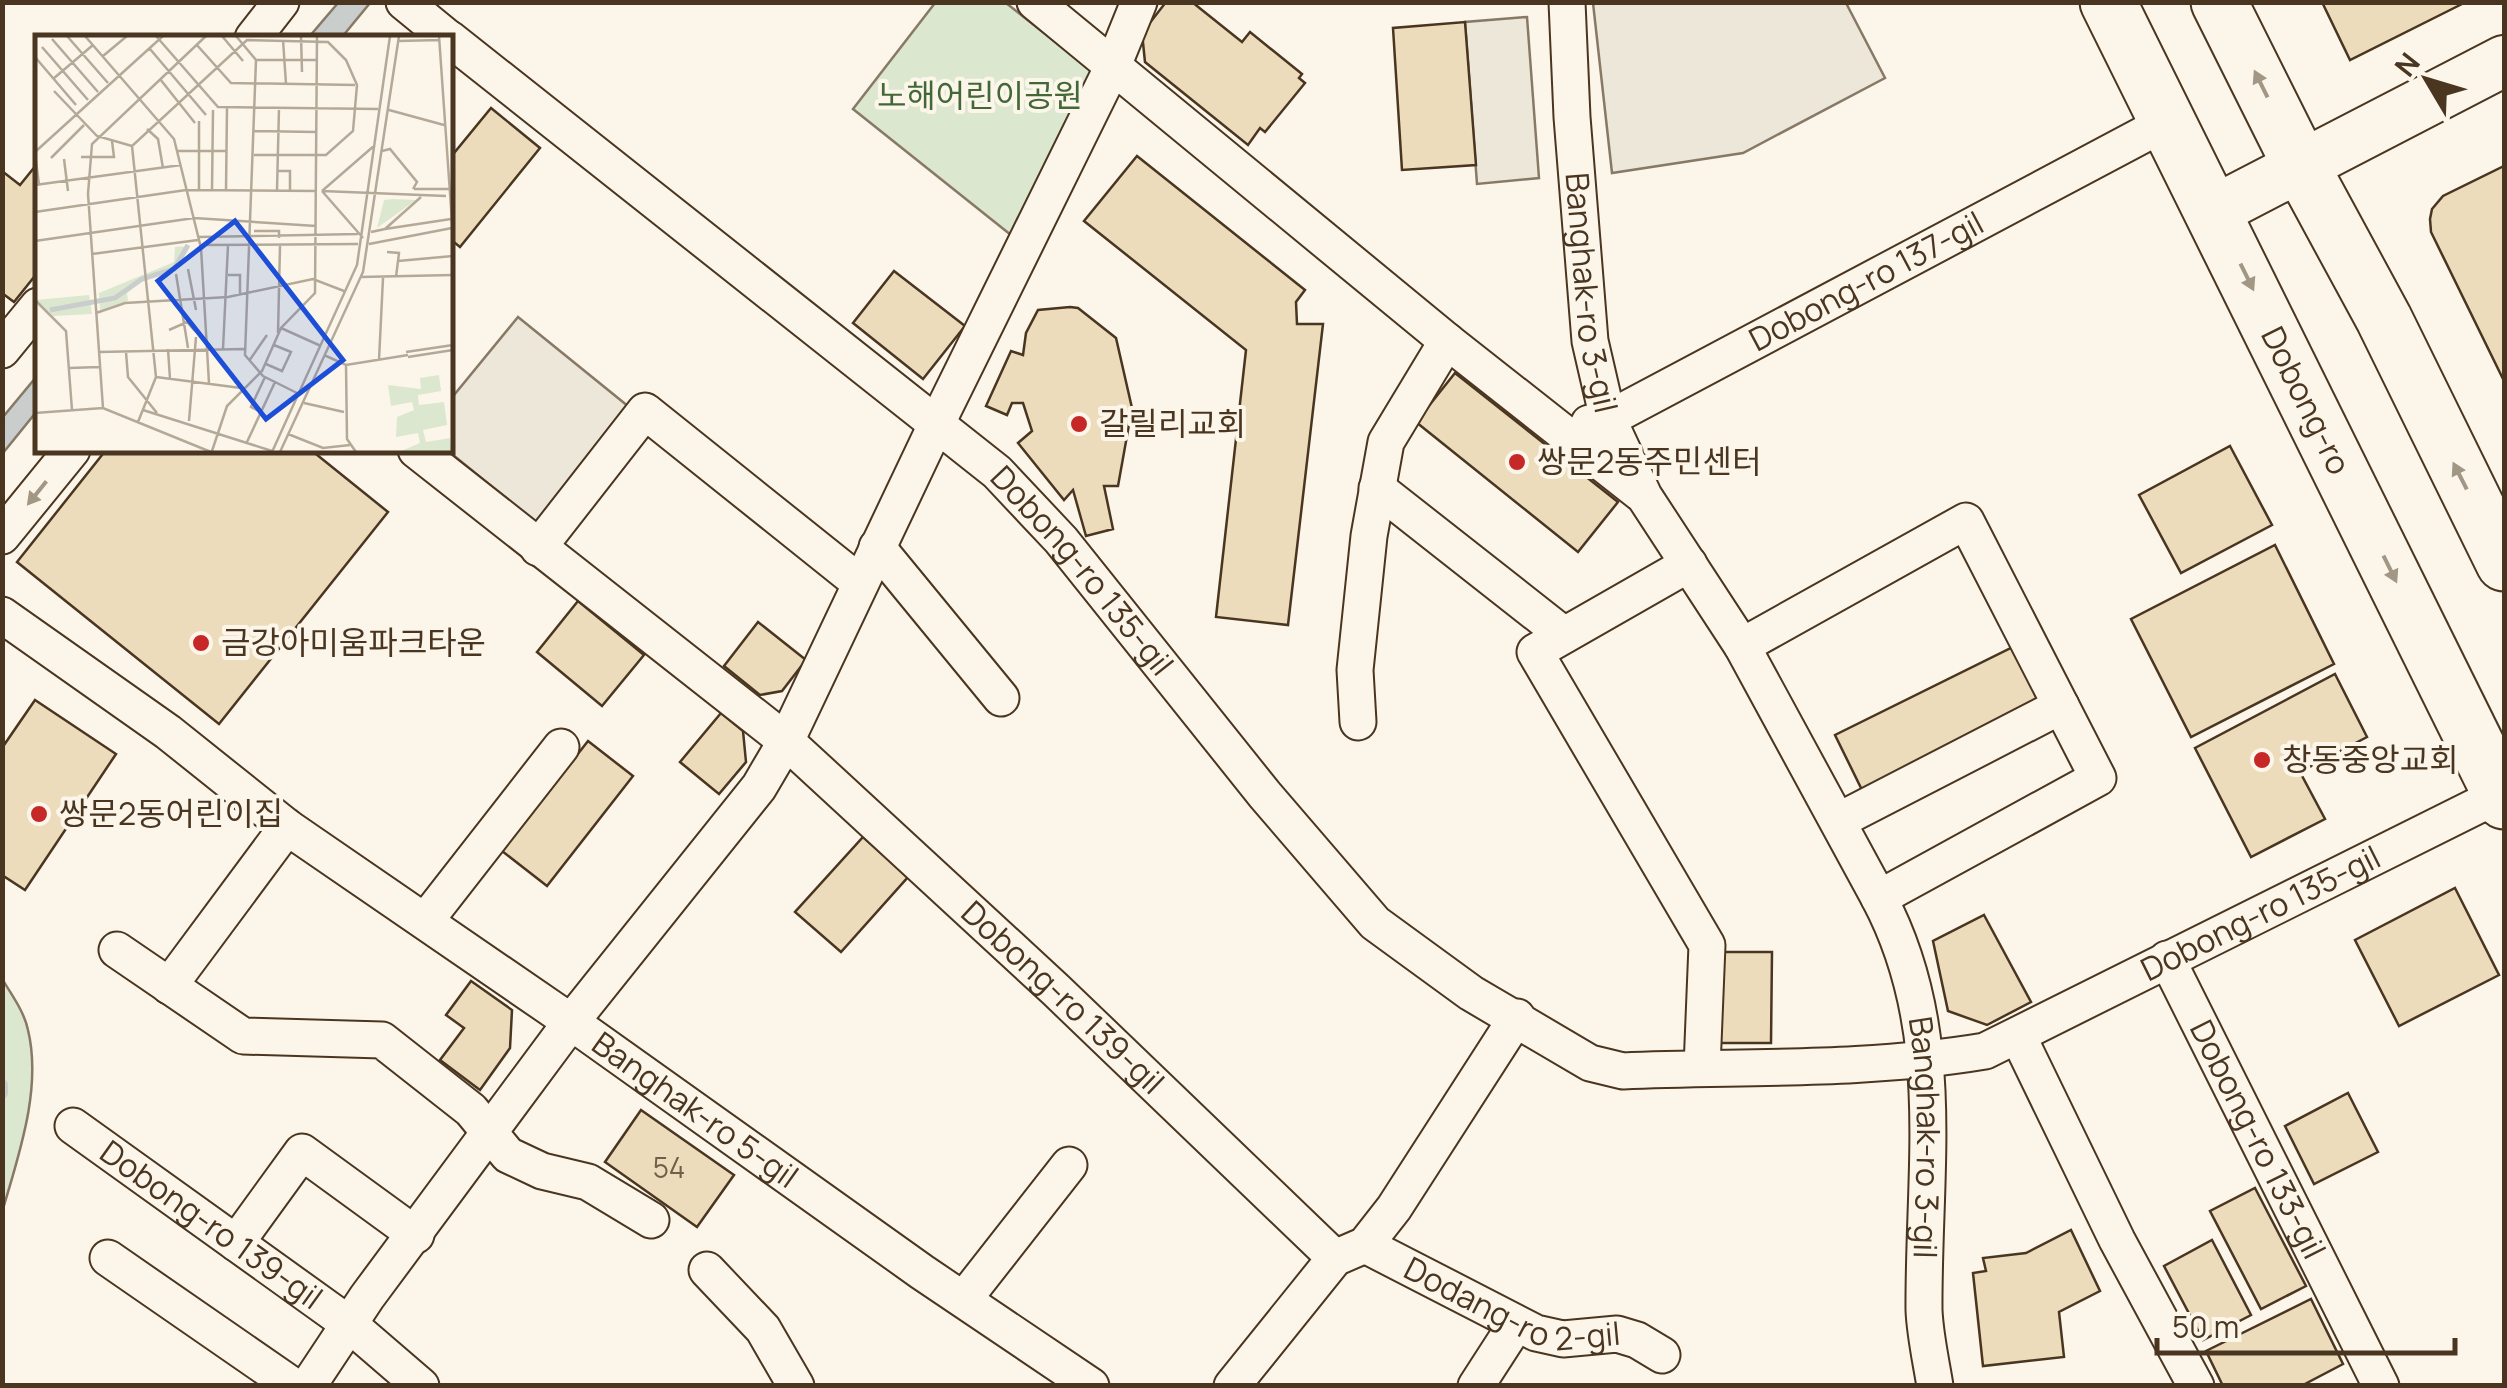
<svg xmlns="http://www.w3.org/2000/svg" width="2507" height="1388" font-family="Manrope,'Noto Sans KR',sans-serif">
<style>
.green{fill:#dce7d0;stroke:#887966;stroke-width:2.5}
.parking{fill:#ede7d9;stroke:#887966;stroke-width:2.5}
.water{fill:#c9cecd;stroke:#887966;stroke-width:2.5}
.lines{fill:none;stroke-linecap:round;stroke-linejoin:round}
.stream{stroke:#c9cecd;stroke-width:12}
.building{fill:#ecdcbc;stroke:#4a3520;stroke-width:2.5}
.street-casing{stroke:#4a3520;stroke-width:39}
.secondary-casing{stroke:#4a3520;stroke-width:54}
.primary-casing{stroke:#4a3520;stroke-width:59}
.street{stroke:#fbf6e9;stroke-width:35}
.secondary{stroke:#fbf6e9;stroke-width:50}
.primary{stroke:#fbf6e9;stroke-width:55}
.oneway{fill:#a29684}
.poi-dot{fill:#c62828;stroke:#fbf6e9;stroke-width:4}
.labels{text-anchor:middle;stroke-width:8;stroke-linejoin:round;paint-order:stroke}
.number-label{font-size:28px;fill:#725f47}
.park-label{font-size:32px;fill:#436837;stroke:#fbf6e9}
.street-label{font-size:32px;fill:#4a3520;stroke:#fbf6e9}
.poi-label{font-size:32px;fill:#4a3520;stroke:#fbf6e9;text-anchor:start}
.inset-river{fill:none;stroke:#c9cecd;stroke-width:5}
.inset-road{fill:none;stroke:#b4a999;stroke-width:2.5}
.view{fill:#1d4ed8;fill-opacity:0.15;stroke:#1d4ed8;stroke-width:5}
.inset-edge{fill:none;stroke:#4a3520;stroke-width:5}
</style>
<rect width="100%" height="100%" fill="#fbf6e9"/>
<g class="green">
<path d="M935 3H1006L1096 74 1016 239 853 109Z"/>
<path d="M3 980C12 996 24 1011 28 1030 42 1088 19 1154 3 1209Z"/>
</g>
<g class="parking">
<path d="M1593 3H1846L1885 78 1743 153 1612 173Z"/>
<path d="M1527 17 1539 178 1477 184 1465 22Z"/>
<path d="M518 317 634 411 540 526 447 450H450V400Z"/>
</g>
<g class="water">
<path d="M338 3H370L342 37H309Z"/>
<path d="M37 376V411L3 453V417Z"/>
</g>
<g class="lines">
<path class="stream" d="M2 1085V1093"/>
</g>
<g class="building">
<path d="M1166 2H1192L1242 42 1250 32 1302 74 1299 78 1305 83 1265 132 1260 128 1248 145 1145 62 1142 33Z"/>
<path d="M2322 2H2466L2350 60Z"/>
<path d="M1465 22 1476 165 1402 170 1393 28Z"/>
<path d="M491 108 540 148 460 247 450 239V158Z"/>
<path d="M1137 156 1305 290 1296 302 1297 324H1323L1288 625 1216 617 1246 350 1084 221Z"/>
<path d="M37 164 38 272 14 302 2 293V171L20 185Z"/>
<path d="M2504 166V381L2431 232 2430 219 2432 209 2443 196Z"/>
<path d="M894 271 965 326 923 379 853 323Z"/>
<path d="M1070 307 1078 308 1116 338 1132 408 1118 486H1104L1113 529 1086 536 1073 490 1064 500 1018 443 1032 431 1023 403H1012L1007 415 986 406 1011 351 1023 355 1026 333 1038 310Z"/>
<path d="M1455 373 1618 502 1578 552 1416 422Z"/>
<path d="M2230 446 2272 525 2181 573 2139 495Z"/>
<path d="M106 450H311L388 512 219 724 17 562Z"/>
<path d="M2275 545 2334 664 2191 737 2131 619Z"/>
<path d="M578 601 644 655 602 706 537 652Z"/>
<path d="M758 622 806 660 782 691 760 695 724 666Z"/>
<path d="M2015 646 2042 702 1863 792 1835 735Z"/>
<path d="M2335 674 2367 737 2300 772 2325 819 2251 857 2195 748Z"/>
<path d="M35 700 116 754 25 890 2 875V748Z"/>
<path d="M721 713 743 731 746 762 719 794 680 762Z"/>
<path d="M588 741 633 776 547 886 502 851Z"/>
<path d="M863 837 908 877 841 952 795 912Z"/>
<path d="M2455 888 2499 975 2399 1026 2355 940Z"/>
<path d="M1984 915 2031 1002 1987 1025 1948 1011 1933 941Z"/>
<path d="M1718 952H1772L1771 1043H1716Z"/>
<path d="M471 981 512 1010 510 1048 480 1090 440 1060 464 1028 446 1015Z"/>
<path d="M2348 1093 2378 1152 2314 1184 2285 1126Z"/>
<path d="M641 1110 734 1175 697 1227 605 1162Z"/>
<path d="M2255 1188 2306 1286 2261 1309 2210 1211Z"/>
<path d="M2071 1230 2100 1291 2059 1312 2064 1357 1983 1366 1973 1273 1986 1271 1983 1258 2026 1253Z"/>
<path d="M2212 1240 2251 1315 2203 1340 2164 1266Z"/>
<path d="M2311 1299 2343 1364 2301 1386H2223L2206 1351Z"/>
</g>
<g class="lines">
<defs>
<g id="street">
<path d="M404 2 448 38"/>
<path d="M1035 2 1447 341 1640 493"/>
<path id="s1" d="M1567 2 1572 117 1590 341 1608 419 1644 496 1742 646 1879 898C1949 1030 1923 1167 1924 1310 1925 1335 1931 1361 1935 1386"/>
<path d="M253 38 281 2"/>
<path id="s2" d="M450 39 997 472 1061 540 1265 795 1375 923 1471 993 1590 1063 1623 1071C1744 1066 1865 1071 1985 1051L2501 794"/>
<path d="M2 350 38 306"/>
<path id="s3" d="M1589 423 1608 419 2169 121"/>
<path id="s4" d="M416 450 786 741 1056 990 1335 1258"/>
<path d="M1377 488 1564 635"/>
<path d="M2 536 72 450"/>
<path d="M877 547 1001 698"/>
<path d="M538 548 645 411 860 583"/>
<path d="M1689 564 1535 652 1707 945 1702 1068"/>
<path id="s5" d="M2 615 168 732 287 827 571 1022 922 1272 1091 1386"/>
<path d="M1742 646 1966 521 2098 778 1879 898"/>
<path d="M1358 722 1355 670 1369 536 1386 442 1447 341"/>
<path d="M1838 821 2061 706"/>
<path d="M426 920 561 747"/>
<path d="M117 950 243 1036 382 1040 471 1110 508 1155 542 1171 588 1182 651 1220"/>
<path id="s6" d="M2167 959 2381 1386"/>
<path d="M169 986 287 827"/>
<path d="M2018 1036 2117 1240 2196 1386"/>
<path id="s7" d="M73 1126 349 1324 421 1386"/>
<path d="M236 1243 302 1152 416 1235"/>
<path id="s8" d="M1365 1245 1536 1333 1563 1339 1617 1334 1637 1340 1662 1355"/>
<path d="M108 1258 293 1386"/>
<path d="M707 1270 763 1329 796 1386"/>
<path d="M964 1299 1069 1165"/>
<path d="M308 1386 367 1297 571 1022 759 787 786 741 937 423 1113 66 1139 2"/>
<path d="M1232 1386 1335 1258 1365 1245 1394 1208 1517 1017"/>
<path d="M1476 1386 1516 1324"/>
</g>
<path id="secondary" d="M2214 211 2504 61"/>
<g id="primary">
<path id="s9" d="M2108 2 2504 801"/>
<path d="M2219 2 2301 166 2384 319 2504 563"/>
</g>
</defs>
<use href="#street" class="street-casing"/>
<use href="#secondary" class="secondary-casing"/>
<use href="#primary" class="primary-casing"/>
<use href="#street" class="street"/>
<use href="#secondary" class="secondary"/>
<use href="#primary" class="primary"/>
</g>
<defs><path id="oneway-solid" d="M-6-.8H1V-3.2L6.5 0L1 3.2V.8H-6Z" transform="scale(2.5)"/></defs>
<g class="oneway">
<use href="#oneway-solid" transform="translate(2261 84) rotate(-116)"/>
<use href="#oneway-solid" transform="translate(2247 277) rotate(64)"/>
<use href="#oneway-solid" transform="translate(2460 476) rotate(-117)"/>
<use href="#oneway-solid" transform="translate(37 493) rotate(129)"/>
<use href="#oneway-solid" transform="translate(2390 569) rotate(64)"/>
</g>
<g class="poi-dot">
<circle cx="1079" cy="424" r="10"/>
<circle cx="1517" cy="462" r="10"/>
<circle cx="201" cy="643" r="10"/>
<circle cx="2262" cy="760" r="10"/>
<circle cx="39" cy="814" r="10"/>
</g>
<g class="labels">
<g class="number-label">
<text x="669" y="1178">54</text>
</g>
<g class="park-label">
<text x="980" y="107">노해어린이공원</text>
</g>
<g class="street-label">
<text dy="11" stroke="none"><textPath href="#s3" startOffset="312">Dobong-ro 137-gil</textPath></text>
<text dy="11" stroke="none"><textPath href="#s1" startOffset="292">Banghak-ro 3-gil</textPath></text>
<text dy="11" stroke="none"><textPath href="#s9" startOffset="445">Dobong-ro</textPath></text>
<text dy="11" stroke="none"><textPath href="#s2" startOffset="828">Dobong-ro 135-gil</textPath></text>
<text dy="11" stroke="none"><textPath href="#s2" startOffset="2248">Dobong-ro 135-gil</textPath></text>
<text dy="11" stroke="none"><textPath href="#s4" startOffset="848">Dobong-ro 139-gil</textPath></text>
<text dy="11" stroke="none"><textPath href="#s5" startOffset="852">Banghak-ro 5-gil</textPath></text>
<text dy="11" stroke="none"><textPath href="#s1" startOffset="1218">Banghak-ro 3-gil</textPath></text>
<text dy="11" stroke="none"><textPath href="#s6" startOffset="202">Dobong-ro 133-gil</textPath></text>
<text dy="11" stroke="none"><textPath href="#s7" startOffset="170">Dobong-ro 139-gil</textPath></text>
<text dy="11" stroke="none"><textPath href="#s8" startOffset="162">Dodang-ro 2-gil</textPath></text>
</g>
<g class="poi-label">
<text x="1099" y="435">갈릴리교회</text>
<text x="1537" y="473">쌍문2동주민센터</text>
<text x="221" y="654">금강아미움파크타운</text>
<text x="2282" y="771">창동중앙교회</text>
<text x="59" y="825">쌍문2동어린이집</text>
</g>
</g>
<g transform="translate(35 35)">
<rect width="418" height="418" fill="#fbf6e9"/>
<path d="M349 165 358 164 381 165 342 193ZM155 211 143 233 108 245 92 258 93 266 65 275 64 258 139 227 140 212ZM54 260 57 279 18 281 1 265ZM404 340 406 356 383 360 384 370 409 367 412 390 388 395 391 407 415 403 417 417H364L385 408 383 398 361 402 362 382 379 375 377 367 356 371 353 350 386 354 385 343Z" fill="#dce7d0"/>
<path class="inset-river" d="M15 275 80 263 107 244 139 234 153 210"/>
<path class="inset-road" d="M32 1 73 48M50 1 139 104 166 213 174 348M121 1 183 72 343 74M187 1 208 26M201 1 221 25 210 320 228 341 264 359M266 1 267 37M404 1 418 201M17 4 63 57M248 5 251 49M363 6 405 5M161 9 196 48 320 50M7 12 53 65M115 14 171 80M68 21 92 1M0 22 41 70M221 25H281M18 44 58 10M125 44 160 88M19 56 62 101 97 111M354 75 409 90M112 94 123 104 128 133M219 96 281 97M142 116H191M347 116 355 114 382 147 378 154M0 117 128 1M0 119 4 150M46 122H79L77 106M16 123 49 90M29 124 33 156M242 136H255V155M0 150 146 130M164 154V86M379 154H414M177 155 178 75M191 155 192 73M242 155 244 73M287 156 411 161M287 156 340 110M287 156 328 203M0 177 151 155 281 156M350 194 416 184M219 196H244V203M336 197 350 194 386 162M163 202 323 199M0 206 159 183 281 191M334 209 417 193M166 210 323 209M352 217 364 218 361 242M0 218V264M57 219 163 205M363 226 418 221M153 234 161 275M141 239 153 313M193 240H205V259M325 242 418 240M0 265 31 296 37 375M61 278 90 268 193 262 278 244 309 256M246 293 286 311M134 295 152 287 160 296M243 298 245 211M133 314 135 344M188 314 193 210M64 317 209 314M91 317 93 342 122 378M371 317 418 310M289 320 311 330 373 320M373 322 418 315M344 325 348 243M214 326 232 300M231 329 247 336 256 317 239 310M311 330 312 404 321 417M34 333 64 332M121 342 206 353M269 368 309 377M68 373 53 159 57 109 171 1M108 375 237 416M226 377 216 372 230 342M0 378 68 373 176 417M154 386 161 302M103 387 121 342 97 111 212 5 293 7 311 25 322 50 318 96 291 120H219M253 399 288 413 315 410M212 407 240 347M177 416 192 371 227 336 246 293 280 258 282 1M237 417 322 230 355 1M245 417 328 237 364 1"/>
<path class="view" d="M200 186 308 325 231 384 123 246Z"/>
<rect width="418" height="418" class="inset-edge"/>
</g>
<rect width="2507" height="1388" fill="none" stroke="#4a3520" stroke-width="10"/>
<g transform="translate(2427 80) rotate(308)" stroke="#fbf6e9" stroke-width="8" paint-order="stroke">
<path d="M0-8L18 38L0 25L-18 38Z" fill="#4a3520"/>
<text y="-15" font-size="28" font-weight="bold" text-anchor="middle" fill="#4a3520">N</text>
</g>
<path d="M2157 1338v15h298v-15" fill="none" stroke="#4a3520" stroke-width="5"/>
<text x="2172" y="1338" font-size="30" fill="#4a3520" stroke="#fbf6e9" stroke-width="8" paint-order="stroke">50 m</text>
</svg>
